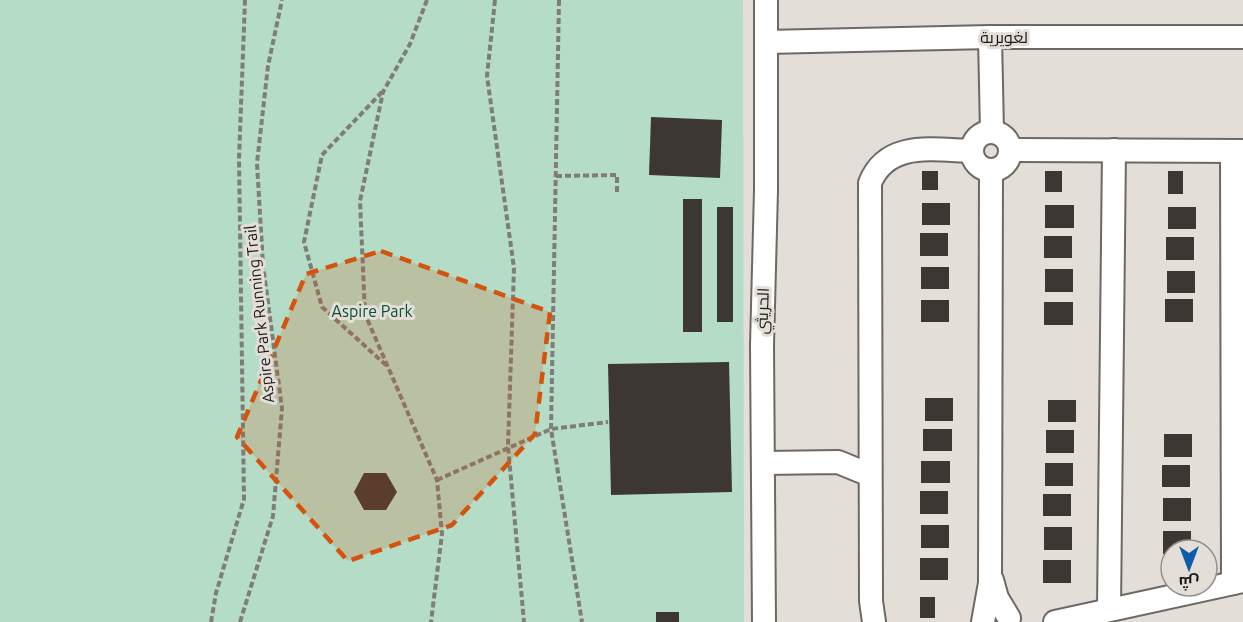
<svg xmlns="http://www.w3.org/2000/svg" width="1243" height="622" font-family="Ubuntu,Cairo,sans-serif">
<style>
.green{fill:#b4dcc7}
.building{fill:#3c3732}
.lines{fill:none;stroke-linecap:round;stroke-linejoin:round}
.minor-casing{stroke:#6e6863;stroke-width:26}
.path{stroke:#807c78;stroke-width:4;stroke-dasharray:6 3;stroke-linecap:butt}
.minor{stroke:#fff;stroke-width:22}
.marked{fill:#d4530d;fill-opacity:0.2;stroke:#d4530d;stroke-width:4.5;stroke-dasharray:12 8;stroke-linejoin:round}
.labels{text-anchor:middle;stroke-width:6;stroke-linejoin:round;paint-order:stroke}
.street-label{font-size:16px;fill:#1b1917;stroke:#e4ded8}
.park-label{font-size:16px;fill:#015137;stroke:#e4ded8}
</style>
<rect width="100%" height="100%" fill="#e4ded8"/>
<path class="green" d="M0 0H743L744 622H0Z"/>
<g class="building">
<path d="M651 117 722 120 720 178 649 175Z"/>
<rect x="922" y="171" width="16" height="19"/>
<rect x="1045" y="171" width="17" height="21"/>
<rect x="1168" y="171" width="15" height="23"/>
<rect x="683" y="199" width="19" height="133"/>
<rect x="922" y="203" width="28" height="22"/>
<rect x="1045" y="205" width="29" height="23"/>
<rect x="717" y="207" width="16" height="115"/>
<rect x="1168" y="207" width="28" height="22"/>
<rect x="920" y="233" width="28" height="23"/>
<rect x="1044" y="236" width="28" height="22"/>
<rect x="1166" y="237" width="28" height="23"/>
<rect x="921" y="267" width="28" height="22"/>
<rect x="1045" y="269" width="28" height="23"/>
<rect x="1167" y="271" width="28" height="22"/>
<rect x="1165" y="299" width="28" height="23"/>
<rect x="921" y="300" width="28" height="22"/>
<rect x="1044" y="302" width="29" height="23"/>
<path d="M729 362 732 492 611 495 608 364Z"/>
<rect x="925" y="398" width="28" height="23"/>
<rect x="1048" y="400" width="28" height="22"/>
<rect x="923" y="429" width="29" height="22"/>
<rect x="1046" y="430" width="28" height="23"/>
<rect x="1164" y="434" width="28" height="23"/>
<rect x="921" y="461" width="29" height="22"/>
<rect x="1045" y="463" width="28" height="23"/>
<rect x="1162" y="465" width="28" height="22"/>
<path d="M364 473H386L397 492 386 510H364L354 492Z"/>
<rect x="920" y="491" width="28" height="23"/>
<rect x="1043" y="494" width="28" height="22"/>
<rect x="1163" y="498" width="28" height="23"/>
<rect x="921" y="525" width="28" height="23"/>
<rect x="1044" y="527" width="28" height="23"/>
<path d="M1163 531H1191V550H1171V554H1163Z"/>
<rect x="920" y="558" width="28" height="22"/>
<rect x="1043" y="560" width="28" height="23"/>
<rect x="920" y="597" width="15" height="21"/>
<rect x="656" y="612" width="23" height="10"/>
</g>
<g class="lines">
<defs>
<g id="minor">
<path d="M990 37 992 132"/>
<path d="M766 42 990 37H1243"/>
<circle cx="991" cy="151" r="19"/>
<path d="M1010 150 1243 151"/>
<path d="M1232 151 1233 583"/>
<path d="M764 463 838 462 870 475"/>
<path d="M992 580 997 598 1009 618"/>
<path d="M1109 609 1114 150"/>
<path d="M764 622 762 345 766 190V0"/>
<path d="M874 622 871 601 870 183C887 140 934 150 972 151"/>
<path d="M983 622 990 583 991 170"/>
<path d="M1055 622 1243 581"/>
</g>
</defs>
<use href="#minor" class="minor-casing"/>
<g class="path">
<path d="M427 0 410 44 383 92 360 201 365 314 437 480 442 534 431 622"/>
<path d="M495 0 487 76 514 268 508 446 524 622"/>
<path d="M559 0 551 429 582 622"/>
<path d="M382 92 322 155 304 242 322 307 387 366"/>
<path d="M556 176 617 175V194"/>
<path d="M437 480 551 429 608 422"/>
<path d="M211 622 216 593 244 499 239 159 245 0"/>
<path d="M240 622 273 516 282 408 263 265 257 163 268 66 282 0"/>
</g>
<use href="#minor" class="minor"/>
</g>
<path class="marked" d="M381 251 550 312 535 434 452 525 348 561 237 437 306 274Z"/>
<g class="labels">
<g class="street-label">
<text x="1004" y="43">لغويرية</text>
<text transform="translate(762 311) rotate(-88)" y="6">الحريثي</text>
<text transform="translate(259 314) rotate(-96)" y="6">Aspire Park Running Trail</text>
</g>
<g class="park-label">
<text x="372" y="317">Aspire Park</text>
</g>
</g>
<g transform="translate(1189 568) rotate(180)"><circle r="28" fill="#e4ded8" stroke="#948f8b" stroke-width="1.5"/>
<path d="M0-4.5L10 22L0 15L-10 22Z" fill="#0e5dab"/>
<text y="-9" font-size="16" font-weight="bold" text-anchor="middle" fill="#1b1917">ش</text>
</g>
</svg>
